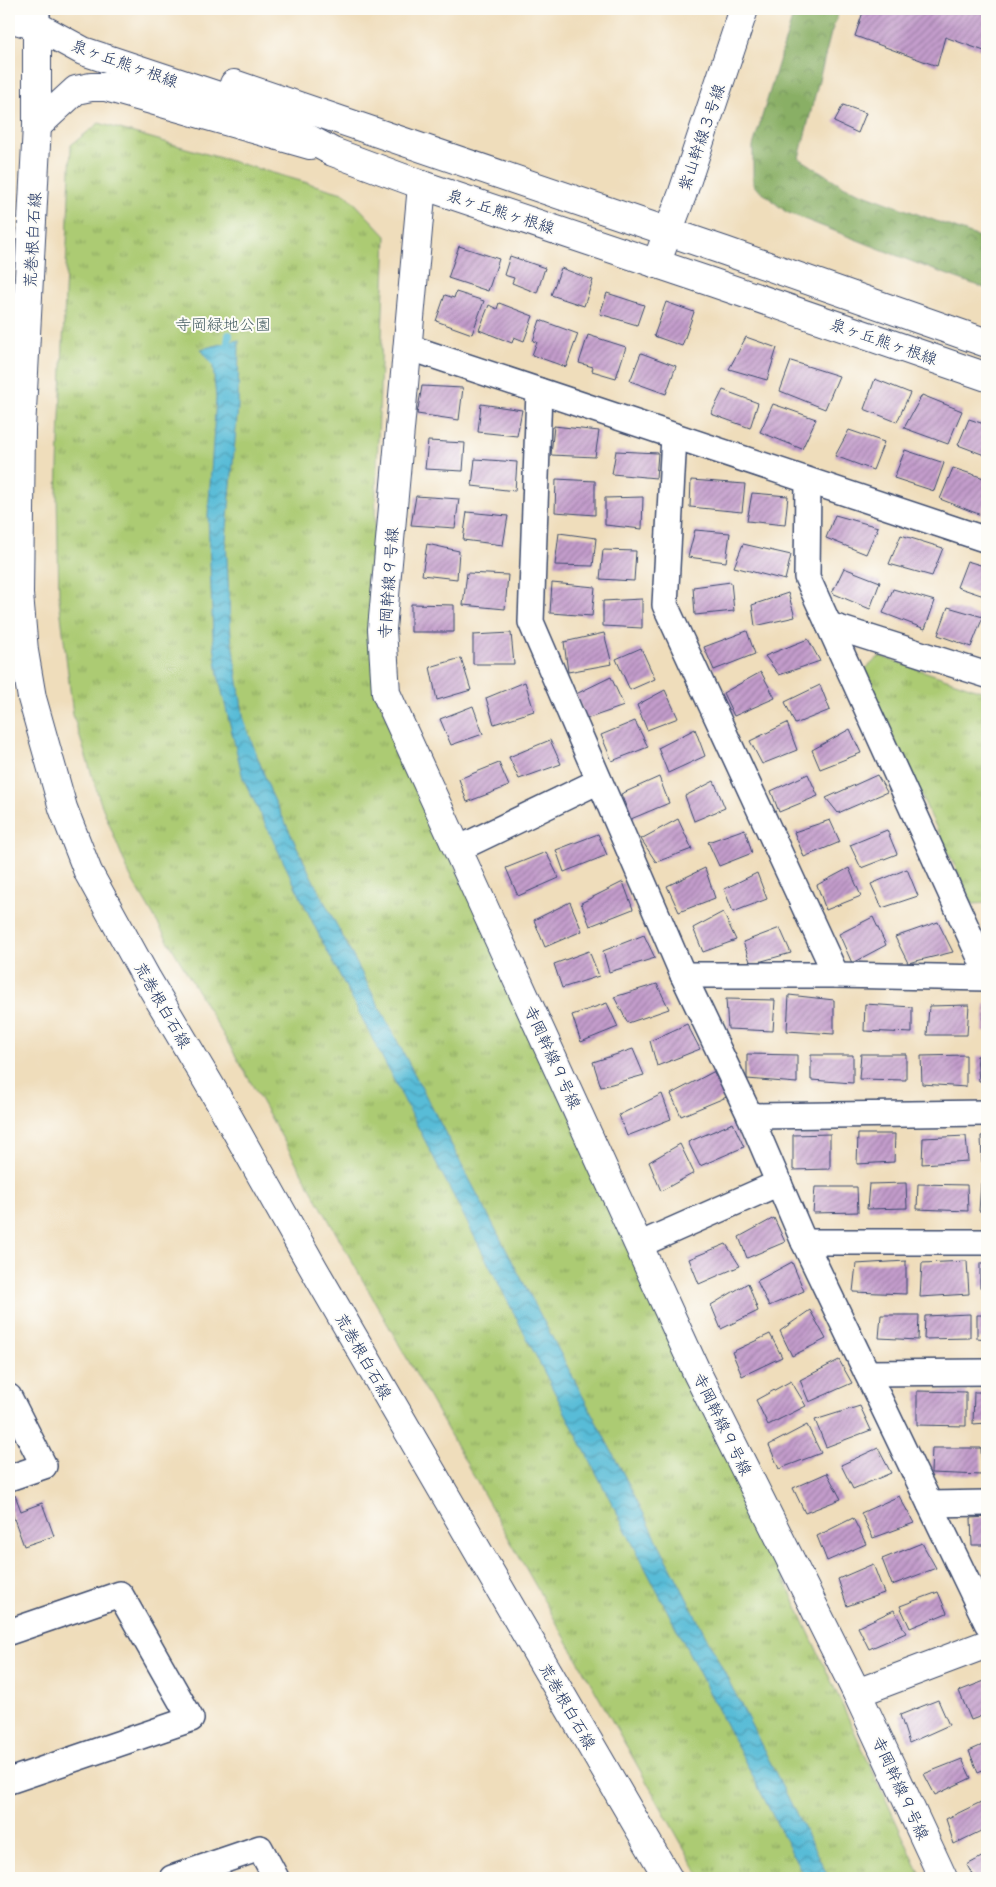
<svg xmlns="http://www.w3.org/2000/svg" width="996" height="1887" font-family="Pangolin,'Klee One',sans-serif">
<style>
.grass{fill:url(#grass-tufts);stroke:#647d68}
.forest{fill:url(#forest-crowns);stroke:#526f62}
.water{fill:url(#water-waves);stroke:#3a769a}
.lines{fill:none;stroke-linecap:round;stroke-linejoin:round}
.stream{stroke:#58bcd7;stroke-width:8}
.building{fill:url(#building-hatch)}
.minor-casing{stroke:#3b496c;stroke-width:28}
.tertiary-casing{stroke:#3b496c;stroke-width:30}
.secondary-casing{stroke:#3b496c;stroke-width:30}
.minor{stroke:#fff;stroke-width:25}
.tertiary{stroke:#fff;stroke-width:28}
.secondary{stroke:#fff;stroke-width:28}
.labels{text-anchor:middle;stroke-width:4;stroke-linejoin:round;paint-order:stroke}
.street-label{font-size:16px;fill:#1b2f5e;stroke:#fdfcf7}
.park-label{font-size:16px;fill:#465e64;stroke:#fdfcf7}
</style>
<defs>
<pattern id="grass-tufts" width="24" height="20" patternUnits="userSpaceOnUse" patternTransform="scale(1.25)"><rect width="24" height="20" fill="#accb73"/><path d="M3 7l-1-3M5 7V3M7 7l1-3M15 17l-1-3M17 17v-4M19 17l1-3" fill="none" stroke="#8ba562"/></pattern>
<pattern id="forest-crowns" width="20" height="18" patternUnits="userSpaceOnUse" patternTransform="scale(1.25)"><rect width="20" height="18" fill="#89af65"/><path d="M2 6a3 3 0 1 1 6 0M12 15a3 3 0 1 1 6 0" fill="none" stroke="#6f8f56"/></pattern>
<pattern id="water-waves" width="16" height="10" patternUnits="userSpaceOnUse" patternTransform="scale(1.25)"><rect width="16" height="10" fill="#58bcd7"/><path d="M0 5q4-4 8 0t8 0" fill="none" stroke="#4899b2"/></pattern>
<pattern id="building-hatch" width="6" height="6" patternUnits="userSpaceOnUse" patternTransform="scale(1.25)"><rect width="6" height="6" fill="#c39ccb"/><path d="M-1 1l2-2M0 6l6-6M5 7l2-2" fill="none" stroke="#9e80a8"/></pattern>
</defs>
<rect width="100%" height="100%" fill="#fdfcf7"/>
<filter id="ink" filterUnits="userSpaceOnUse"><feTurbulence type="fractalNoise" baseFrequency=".02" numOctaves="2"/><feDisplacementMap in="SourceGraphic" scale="10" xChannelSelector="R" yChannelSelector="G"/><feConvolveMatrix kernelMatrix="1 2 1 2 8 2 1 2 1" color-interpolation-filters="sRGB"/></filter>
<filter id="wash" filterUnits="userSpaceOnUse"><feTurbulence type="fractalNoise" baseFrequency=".0096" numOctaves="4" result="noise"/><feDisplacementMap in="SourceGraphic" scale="20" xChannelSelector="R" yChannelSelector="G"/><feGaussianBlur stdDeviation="1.12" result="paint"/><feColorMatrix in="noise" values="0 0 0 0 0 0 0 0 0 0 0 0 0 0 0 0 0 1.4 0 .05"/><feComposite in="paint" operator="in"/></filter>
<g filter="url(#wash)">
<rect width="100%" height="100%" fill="#efddbb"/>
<g class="grass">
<path d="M99 123 346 194 386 236 371 618 377 696 922 1878H701L241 1065 130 876 100 801 73 715 59 598 57 492 71 145Z"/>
<path d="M880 656 987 693V903L973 904 862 672Z"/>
</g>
<path class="forest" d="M795 9H840L831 33 799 158 845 187 987 240V289L926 267 786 212 753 185V146Z"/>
<path class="water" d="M239 340 238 407 226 540 231 636 244 721 271 793 312 878 624 1475 829 1878H805L317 931 243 778 218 675 213 637 208 516 216 398 213 366 201 349Z"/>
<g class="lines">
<path class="stream" d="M227 350 229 335"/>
</g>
<g id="blocks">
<g class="building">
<path d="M864 9H987V52L945 37 937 66 855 36Z"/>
<path d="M843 105 866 113 858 133 834 122Z"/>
<path d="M459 246 499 259 488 291 448 278Z"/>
<path d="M510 256 545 268 537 293 512 283 514 278 504 275Z"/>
<path d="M561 268 593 280 584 306 551 295Z"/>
<path d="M456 292 484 301 472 334 436 321 445 295 454 298Z"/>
<path d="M607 293 644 305 637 325 600 314Z"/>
<path d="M666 302 694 312 682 346 654 336Z"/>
<path d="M499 303 533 316 524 341 514 337 512 343 479 330 489 305 497 309Z"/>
<path d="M540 320 578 334 566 367 532 355 537 342 533 341Z"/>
<path d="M588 335 626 347 616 378 592 371 593 367 579 363Z"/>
<path d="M746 337 777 348 767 380 729 369Z"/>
<path d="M641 353 676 366 666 394 630 381Z"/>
<path d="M791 361 839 376 825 409 780 391Z"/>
<path d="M875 379 910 393 897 422 864 409Z"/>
<path d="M422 386 463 388 459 420 417 414Z"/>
<path d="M723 390 758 403 750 428 711 414Z"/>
<path d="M922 395 962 411 948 444 904 428Z"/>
<path d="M481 404 522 410 517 436 478 432Z"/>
<path d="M773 404 816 419 802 449 760 432Z"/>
<path d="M969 419 987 425V456L958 445Z"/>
<path d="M554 426 599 431 595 457 551 455Z"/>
<path d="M849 430 884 442 873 470 835 456Z"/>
<path d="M428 441 465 443 463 471 425 469Z"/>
<path d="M905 450 944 463 934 491 894 478Z"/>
<path d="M616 451 658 453 656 478 612 474Z"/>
<path d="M475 459 517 462 515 491 472 486Z"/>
<path d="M953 468 987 479V497L981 515 940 499Z"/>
<path d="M556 479 595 481V515L555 512Z"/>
<path d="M691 480 745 484 742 512 690 507Z"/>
<path d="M752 493 788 496 785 525 747 521Z"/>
<path d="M416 496 459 499 455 528 411 525Z"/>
<path d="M643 497 642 529 605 525V498Z"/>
<path d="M467 512 508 516 503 545 463 540Z"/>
<path d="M835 515 878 527 866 554 826 538Z"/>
<path d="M695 530 730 533 726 562 688 557Z"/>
<path d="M559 533 596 538 593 566 555 565Z"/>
<path d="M901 535 943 548 932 576 889 564Z"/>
<path d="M427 544 459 551 457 579 422 575Z"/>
<path d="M743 544 791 555 785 580 734 567Z"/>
<path d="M603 550 636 551 634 581 600 579Z"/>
<path d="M967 561 987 567V597L957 587Z"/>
<path d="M844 568 880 582 870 609 832 593Z"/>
<path d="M467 573 508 575 505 609 463 605Z"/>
<path d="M731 582 734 611 695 615 693 587Z"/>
<path d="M552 583 595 587 592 616 550 613Z"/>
<path d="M893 589 935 601 925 629 883 613Z"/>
<path d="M788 593 795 617 755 626 752 605Z"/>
<path d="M642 599V628L603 626V601Z"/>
<path d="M411 604 454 605V632H411Z"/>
<path d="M948 607 983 617 971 647 938 635Z"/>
<path d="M747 631 755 654 714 670 704 647Z"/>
<path d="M511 633 514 664H473V635Z"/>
<path d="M604 633 612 664 568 672 564 642Z"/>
<path d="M808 639 820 661 779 675 765 656Z"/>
<path d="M641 648 655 679 630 690 616 659Z"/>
<path d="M461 658 471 690 437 700 430 667Z"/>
<path d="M761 672 775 698 734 716 723 693Z"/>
<path d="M611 677 624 706 586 719 576 694Z"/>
<path d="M525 682 534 711 494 724 486 698Z"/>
<path d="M820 685 830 710 795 724 785 702Z"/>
<path d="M665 690 678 718 647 730 637 705Z"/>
<path d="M473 706 483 734 451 745 440 719Z"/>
<path d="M635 721 648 747 612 761 601 735Z"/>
<path d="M787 723 797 750 762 764 750 741Z"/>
<path d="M695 729 705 756 668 773 658 748Z"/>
<path d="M850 729 861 753 820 769 812 750Z"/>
<path d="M550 740 561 764 519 779 509 757Z"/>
<path d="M499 763 509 786 467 802 459 779Z"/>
<path d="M808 774 818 796 779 812 771 791Z"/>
<path d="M877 775 887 792 838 813 826 798Z"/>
<path d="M659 777 669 803 631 819 621 794Z"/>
<path d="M714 781 725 808 694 821 685 796Z"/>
<path d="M678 819 692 849 656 862 641 839Z"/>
<path d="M830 820 840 842 804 857 794 832Z"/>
<path d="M745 829 752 853 719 866 708 842Z"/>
<path d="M887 830 897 854 861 868 850 845Z"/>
<path d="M598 834 607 855 564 872 556 850Z"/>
<path d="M546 852 559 878 518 896 506 868Z"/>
<path d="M705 868 715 898 679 912 667 886Z"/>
<path d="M849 868 861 896 826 910 817 885Z"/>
<path d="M907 869 918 896 882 908 871 884Z"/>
<path d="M757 873 767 899 733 912 724 889Z"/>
<path d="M623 882 633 909 590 926 581 903Z"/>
<path d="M570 902 582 931 545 947 534 920Z"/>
<path d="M723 912 736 940 703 952 693 928Z"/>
<path d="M873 917 886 945 852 963 839 934Z"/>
<path d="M938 922 953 952 908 963 895 937Z"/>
<path d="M780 928 791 953 751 964 743 942Z"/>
<path d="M644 935 655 958 609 972 603 951Z"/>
<path d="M589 951 599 976 562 988 554 964Z"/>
<path d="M657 984 669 1009 628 1023 614 997Z"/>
<path d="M789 995 834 1000V1034L787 1031Z"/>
<path d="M726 999 775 1000 773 1031 728 1029Z"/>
<path d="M607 1003 618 1027 581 1042 572 1015Z"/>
<path d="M865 1004 912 1007V1033L864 1031Z"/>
<path d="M985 1004H987V1032H983Z"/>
<path d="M969 1005 967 1035H927L929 1006Z"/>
<path d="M687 1024 700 1049 657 1066 650 1041Z"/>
<path d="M633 1049 644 1075 601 1087 593 1062Z"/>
<path d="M747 1054 797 1055V1083L747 1079Z"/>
<path d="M861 1054H906V1080L859 1079Z"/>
<path d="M811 1055H853V1083L811 1080Z"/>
<path d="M966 1055V1087L922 1084 921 1056Z"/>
<path d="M977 1056H987V1081H979Z"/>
<path d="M713 1072 729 1096 681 1116 671 1094Z"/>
<path d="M662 1094 671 1119 627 1136 619 1115Z"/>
<path d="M733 1123 744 1147 700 1166 688 1142Z"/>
<path d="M830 1134V1169L793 1170V1135Z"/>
<path d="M858 1134H895L894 1162 857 1164Z"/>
<path d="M987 1135V1162H982L981 1136Z"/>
<path d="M966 1136 968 1161 922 1164 923 1138Z"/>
<path d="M680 1144 694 1173 661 1191 649 1162Z"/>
<path d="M906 1183 907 1208 867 1209 869 1184Z"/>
<path d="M981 1183H987V1211H979Z"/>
<path d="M918 1184 967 1185 968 1211 917 1209Z"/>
<path d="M815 1187H857L858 1212 813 1213Z"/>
<path d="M774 1218 785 1242 747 1258 739 1237Z"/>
<path d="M726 1244 740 1266 699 1284 689 1259Z"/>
<path d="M906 1261V1294L853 1292 856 1264Z"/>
<path d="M967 1261 969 1294 920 1297 922 1263Z"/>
<path d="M792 1262 804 1291 769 1306 757 1281Z"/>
<rect x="980" y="1263" width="7" height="24"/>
<path d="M748 1283 758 1311 721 1329 711 1305Z"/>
<path d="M810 1310 826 1339 792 1356 780 1331Z"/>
<path d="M970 1314V1338L924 1339 925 1316Z"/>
<path d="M881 1315H919L918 1340 879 1338Z"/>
<path d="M977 1315H987V1339L977 1338Z"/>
<path d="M770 1334 782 1357 742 1376 732 1352Z"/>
<path d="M839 1360 852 1383 809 1402 800 1380Z"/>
<path d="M791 1381 806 1406 768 1425 756 1400Z"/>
<path d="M917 1391 966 1392V1426L917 1425Z"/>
<path d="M974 1392H987V1423L973 1424Z"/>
<path d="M860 1406 871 1430 826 1447 815 1420Z"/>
<path d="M807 1425 821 1453 779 1469 769 1445Z"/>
<path d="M878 1448 891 1473 853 1489 841 1465Z"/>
<path d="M932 1448H981L982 1475 931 1473Z"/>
<path d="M827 1473 841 1499 805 1513 793 1488Z"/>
<path d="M15 1495 21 1511 42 1503 54 1536 24 1546 9 1505V1498Z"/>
<path d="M899 1496 914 1523 873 1538 861 1513Z"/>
<path d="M987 1517V1545H972L971 1518Z"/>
<path d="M853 1518 866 1544 827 1561 817 1536Z"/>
<path d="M922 1543 936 1568 892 1585 882 1559Z"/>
<path d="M873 1564 884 1593 847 1606 838 1579Z"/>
<rect x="985" y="1574" width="2" height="25"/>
<path d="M938 1592 947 1613 910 1628 900 1606Z"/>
<path d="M894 1610 906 1633 869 1649 858 1627Z"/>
<path d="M987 1680V1714L971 1720 959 1691Z"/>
<path d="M938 1700 949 1725 909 1743 900 1715Z"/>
<path d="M987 1743V1769L978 1773 969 1751Z"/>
<path d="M962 1759 971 1778 935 1795 924 1774Z"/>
<path d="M981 1802 987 1818V1828L954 1844 946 1819Z"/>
<path d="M987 1854V1878H974L967 1865Z"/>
</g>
</g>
</g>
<g filter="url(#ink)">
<use href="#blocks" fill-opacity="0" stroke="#3b496c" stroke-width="1"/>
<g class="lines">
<defs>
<g id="minor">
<path d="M37 26V9"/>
<path d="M408 347 987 540"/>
<path d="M539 391 531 622 683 975 750 1116 804 1242 987 1623"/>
<path d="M674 436 665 605 836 975"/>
<path d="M808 481 807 577 987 973"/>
<path d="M829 625 987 675"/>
<path d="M458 849 599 781"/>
<path d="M683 975H836L987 978"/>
<path d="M750 1116 987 1113"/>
<path d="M804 1242H987"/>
<path d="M639 1245 779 1183"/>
<path d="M867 1373 987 1372"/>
<path d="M9 1397 44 1466 9 1478"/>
<path d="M930 1504 987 1503"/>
<path d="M9 1632 120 1594 191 1719 9 1781"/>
<path d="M172 1878 260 1848 276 1878"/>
</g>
<g id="tertiary">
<path d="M9 18 37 26V126L21 429 19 594 24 651 32 698 63 808 88 872 147 979 221 1104 315 1271 668 1878"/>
<path d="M37 126 76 90 91 87H106L310 145"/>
<path d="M422 185 382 629 386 693 697 1373 857 1693 943 1878"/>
<path d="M656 264 682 195 744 9"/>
<path d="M857 1693 987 1644"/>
</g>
<g id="secondary">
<path d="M37 26 83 51 249 106 333 152 422 185 714 283 987 377"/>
<path d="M234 84 725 251 987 343"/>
</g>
</defs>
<use href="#minor" class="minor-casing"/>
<use href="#tertiary" class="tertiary-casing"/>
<use href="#secondary" class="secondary-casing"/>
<use href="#minor" class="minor"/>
<use href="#tertiary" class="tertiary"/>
<use href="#secondary" class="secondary"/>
</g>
</g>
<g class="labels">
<g class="street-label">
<text transform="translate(125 63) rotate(20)" y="6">泉ヶ丘熊ヶ根線</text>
<text transform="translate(701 137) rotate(-71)" y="6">紫山幹線３号線</text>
<text transform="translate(501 211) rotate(18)" y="6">泉ヶ丘熊ヶ根線</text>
<text transform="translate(32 240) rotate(-87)" y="6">荒巻根白石線</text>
<text transform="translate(884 341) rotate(19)" y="6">泉ヶ丘熊ヶ根線</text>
<text transform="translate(388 583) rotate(-86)" y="6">寺岡幹線９号線</text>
<text transform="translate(163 1005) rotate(60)" y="6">荒巻根白石線</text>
<text transform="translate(553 1057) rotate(65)" y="6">寺岡幹線９号線</text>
<text transform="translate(364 1356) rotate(60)" y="6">荒巻根白石線</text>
<text transform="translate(723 1424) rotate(64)" y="6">寺岡幹線９号線</text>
<text transform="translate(568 1706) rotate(60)" y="6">荒巻根白石線</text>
<text transform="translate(901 1788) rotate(65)" y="6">寺岡幹線９号線</text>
</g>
<g class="park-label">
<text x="223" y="330">寺岡緑地公園</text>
</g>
</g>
<rect width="996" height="1887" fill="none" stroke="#fdfcf7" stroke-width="30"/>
</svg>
